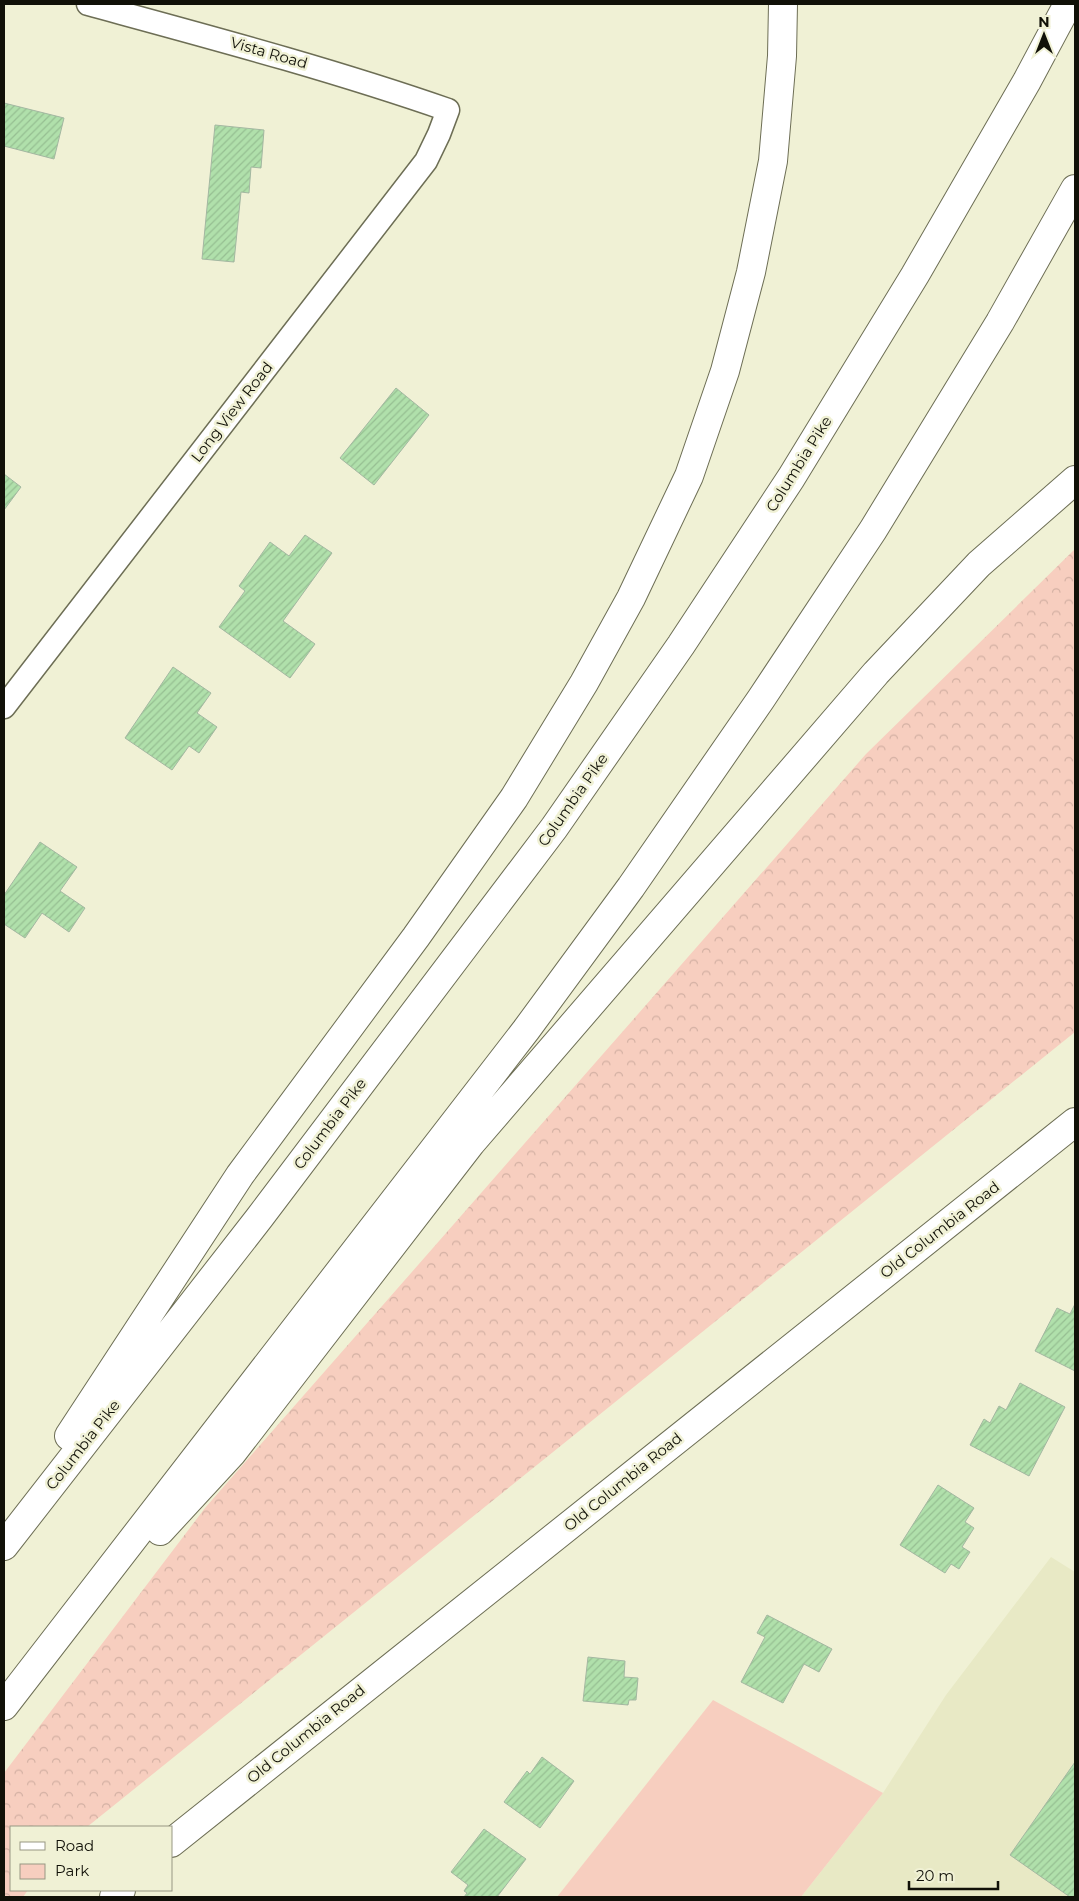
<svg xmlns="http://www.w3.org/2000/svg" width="1079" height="1901" font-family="Montserrat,sans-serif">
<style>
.built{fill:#e8e9c5}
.forest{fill:url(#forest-crowns)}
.park{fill:#f7cebf}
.building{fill:url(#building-hatch);stroke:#a3b7a1}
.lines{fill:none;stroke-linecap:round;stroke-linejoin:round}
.street-casing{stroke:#6d6e55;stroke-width:25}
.secondary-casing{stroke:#6d6e55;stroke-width:30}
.highway-casing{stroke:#6d6e55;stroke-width:30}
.street{stroke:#fff;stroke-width:22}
.secondary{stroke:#fff;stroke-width:28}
.highway{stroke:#fff;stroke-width:28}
.labels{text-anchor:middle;stroke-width:5;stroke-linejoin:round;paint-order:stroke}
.street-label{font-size:15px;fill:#111108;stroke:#f0f1d5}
</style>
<defs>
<pattern id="forest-crowns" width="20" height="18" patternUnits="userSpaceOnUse" patternTransform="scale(1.25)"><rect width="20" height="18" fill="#f7cebf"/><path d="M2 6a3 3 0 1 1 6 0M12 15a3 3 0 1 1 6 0" fill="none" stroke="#d3b0a3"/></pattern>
<pattern id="building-hatch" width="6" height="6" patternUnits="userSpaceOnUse" patternTransform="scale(1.25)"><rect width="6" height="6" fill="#b0e0ab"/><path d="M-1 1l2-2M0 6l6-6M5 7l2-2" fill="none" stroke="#96bf92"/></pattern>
</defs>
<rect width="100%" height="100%" fill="#f0f1d5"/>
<path class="built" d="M1051 1557 1075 1572V1897H801L883 1793 946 1695Z"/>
<path class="forest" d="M1075 549V1032L87 1827H11V1890H28L23 1897H4V1773L205 1508 866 754Z"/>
<path class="park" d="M713 1700 883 1793 801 1897H557Z"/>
<path class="building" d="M4 103 64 118 54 159 4 146Z
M215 125 264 130 261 168 251 167 249 193 241 192 234 262 202 259Z
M396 388 429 415 374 485 340 458Z
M4 474 21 487 4 510Z
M305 535 332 553 283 621 315 644 290 678 219 627 245 591 239 586 270 542 289 556Z
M173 667 211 693 197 713 217 727 199 753 189 746 172 770 125 738Z
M40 842 77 867 60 891 85 908 69 932 42 913 25 938 4 924V895Z
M1075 1304V1371L1035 1351 1057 1308 1070 1314Z
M1020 1383 1065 1407 1029 1476 970 1445 984 1419 990 1423 999 1406 1006 1410Z
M938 1485 974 1508 965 1522 974 1528 962 1547 970 1552 959 1569 951 1564 945 1573 900 1545Z
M767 1615 832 1649 819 1672 804 1664 783 1703 741 1682 765 1637 757 1633Z
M588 1657 625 1661 624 1677 638 1678 636 1700H629L628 1705 583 1701Z
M542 1757 574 1781 540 1828 504 1802 527 1771 530 1774Z
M1075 1762V1897H1070L1010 1855Z
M484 1829 526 1859 497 1897H464L467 1893 464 1891 468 1885 451 1872Z"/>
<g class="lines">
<defs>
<path id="street" d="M4 707 426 161 439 134 448 110C330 69 209 37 88 4"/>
<path id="secondary" d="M171 1843 1075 1122
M114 1897 121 1890"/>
<path id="highway" d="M69 1436 240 1175 416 937 514 798 584 683 631 598 689 476 725 371 751 272 773 161 782 56 783 4
M160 1531 232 1453 471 1143 876 673 979 564 1075 480
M4 1546 260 1217 554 828 681 645 791 478 915 275 1027 81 1068 4
M4 1706 526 1030 631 887 761 699 873 530 1000 322 1075 189"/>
</defs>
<use href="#street" class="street-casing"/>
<use href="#secondary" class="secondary-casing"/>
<use href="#highway" class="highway-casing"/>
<use href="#street" class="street"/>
<use href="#secondary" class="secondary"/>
<use href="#highway" class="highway"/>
</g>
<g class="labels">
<g class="street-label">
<text transform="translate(269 53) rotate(16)" y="5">Vista Road</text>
<text transform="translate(232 412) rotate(-52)" y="5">Long View Road</text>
<text transform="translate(799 464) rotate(-58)" y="5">Columbia Pike</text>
<text transform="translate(573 800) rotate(-55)" y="5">Columbia Pike</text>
<text transform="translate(330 1124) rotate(-53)" y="5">Columbia Pike</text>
<text transform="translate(940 1230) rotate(-38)" y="5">Old Columbia Road</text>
<text transform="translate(83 1445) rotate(-52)" y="5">Columbia Pike</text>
<text transform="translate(623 1482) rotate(-39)" y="5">Old Columbia Road</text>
<text transform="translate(306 1734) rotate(-39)" y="5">Old Columbia Road</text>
</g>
</g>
<rect width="1079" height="1901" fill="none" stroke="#111108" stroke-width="10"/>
<rect x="10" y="1826" width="162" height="65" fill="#f0f1d5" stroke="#979783"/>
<rect x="20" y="1842" width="25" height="8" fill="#ffffff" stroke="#979783"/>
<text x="55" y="1851" font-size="15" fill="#111108">Road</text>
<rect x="20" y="1864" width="25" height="15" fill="#f7cebf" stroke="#979783"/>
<text x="55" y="1876" font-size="15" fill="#111108">Park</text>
<g transform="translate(1044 35)" stroke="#f0f1d5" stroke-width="4" paint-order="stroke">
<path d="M0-4L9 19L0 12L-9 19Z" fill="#111108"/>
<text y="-8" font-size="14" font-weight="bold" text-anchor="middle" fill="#111108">N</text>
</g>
<path d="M909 1881v8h89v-8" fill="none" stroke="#111108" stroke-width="2.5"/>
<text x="916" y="1881" font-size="15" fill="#111108" stroke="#f0f1d5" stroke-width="4" paint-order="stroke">20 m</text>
</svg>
